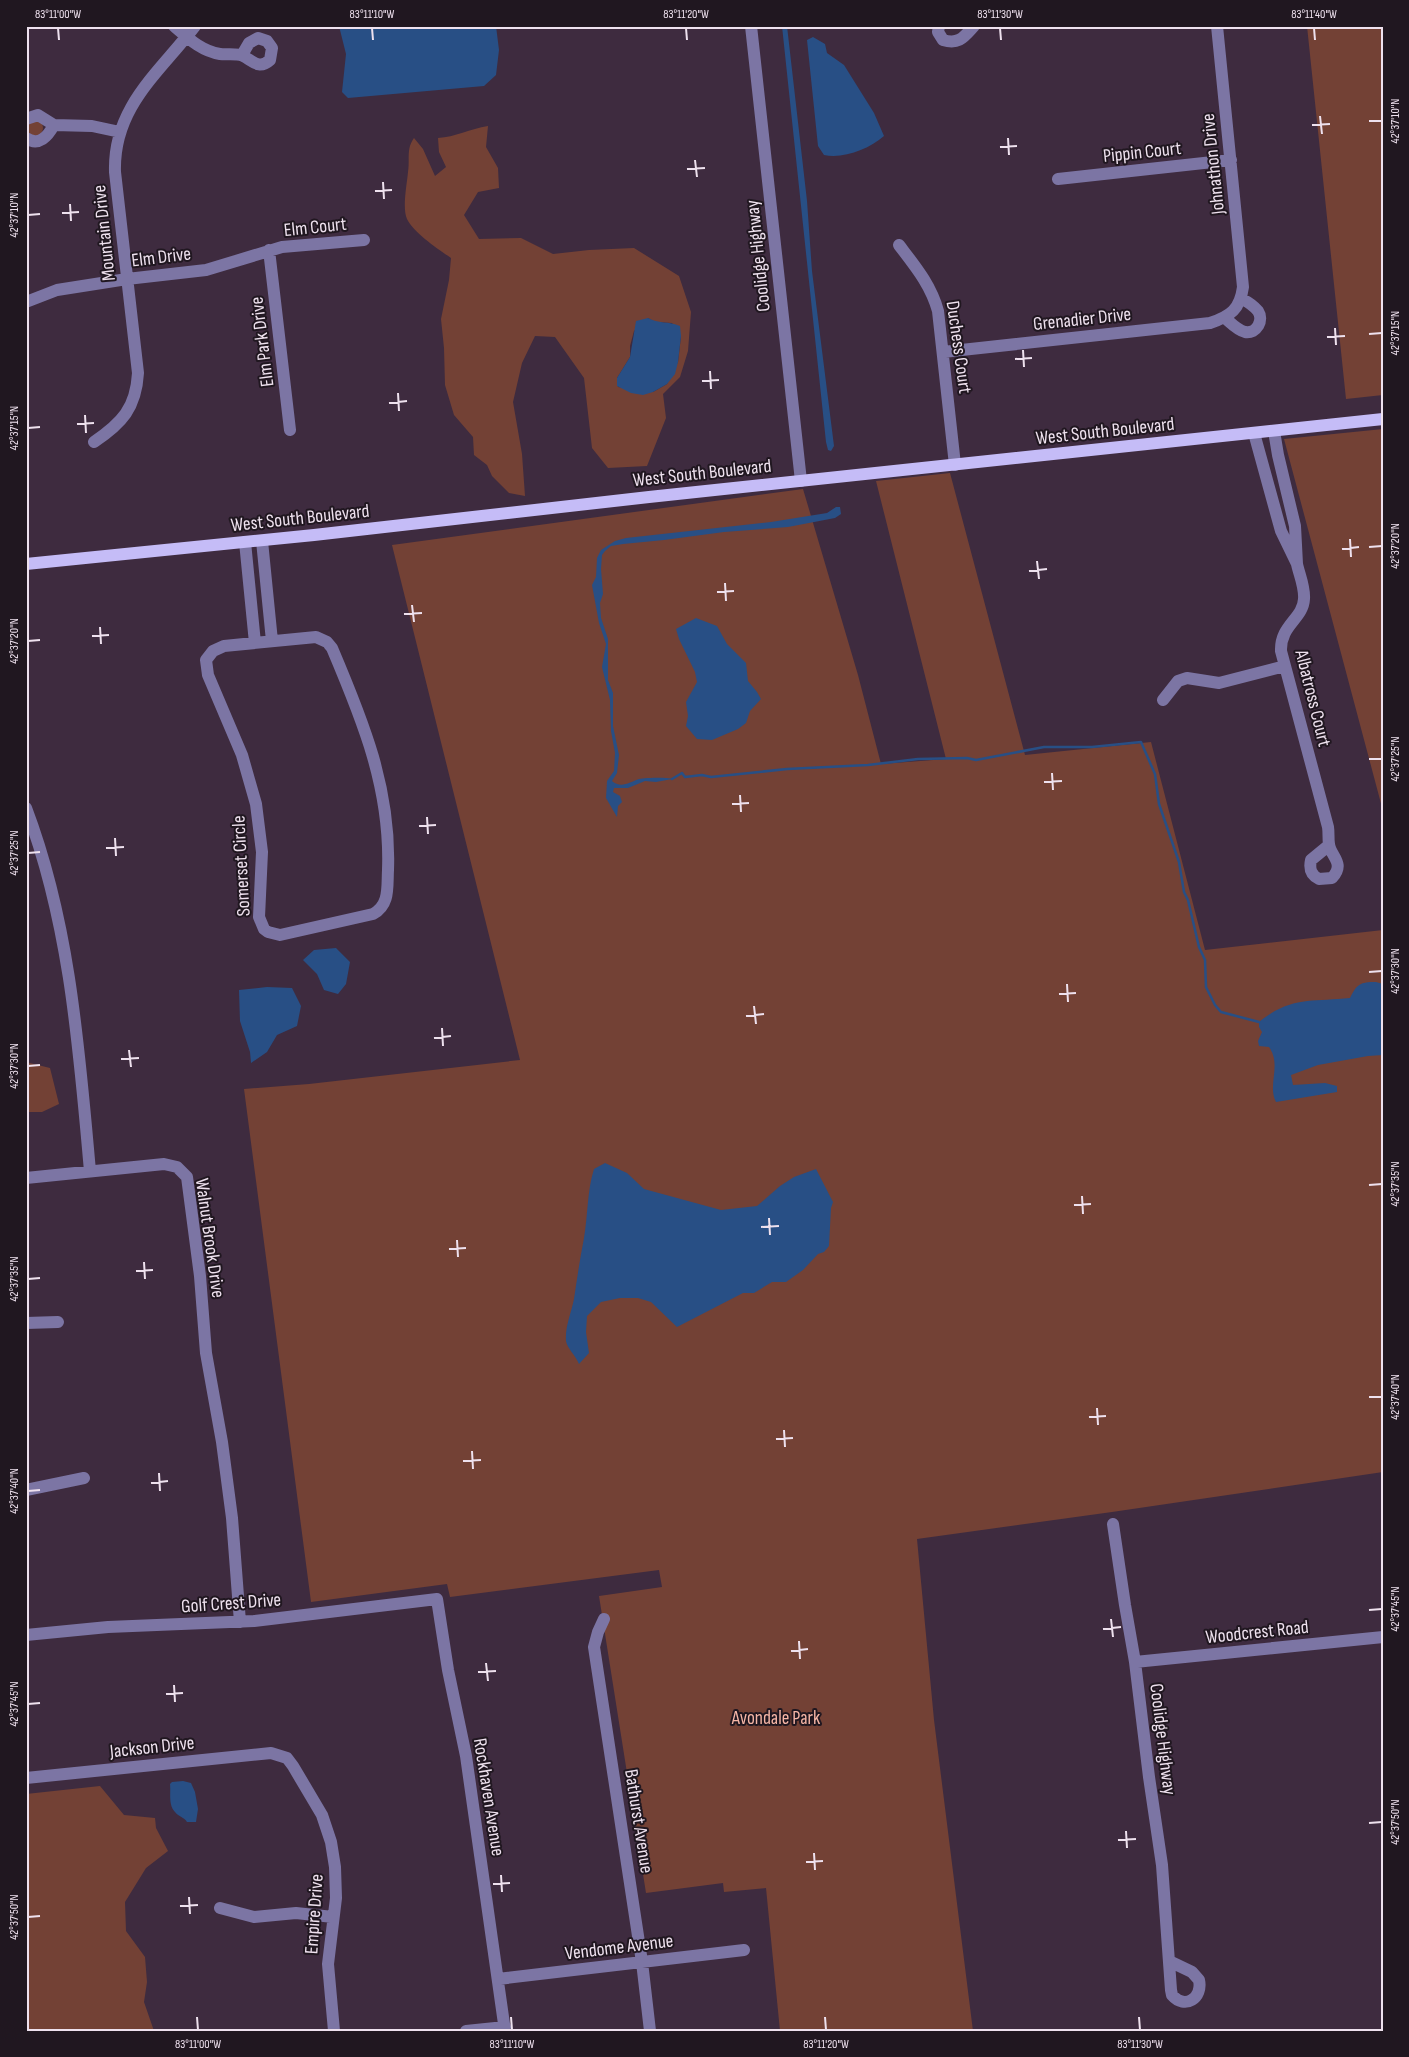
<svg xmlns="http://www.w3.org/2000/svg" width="1409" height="2057" font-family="'Sofia Sans Condensed',sans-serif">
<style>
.green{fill:#734135;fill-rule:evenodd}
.water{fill:#284f85}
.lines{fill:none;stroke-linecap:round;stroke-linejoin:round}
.stream{stroke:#284f85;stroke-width:2.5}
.minor{stroke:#7c75a4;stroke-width:12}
.major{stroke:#c5bcf7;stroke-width:12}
.ticks{fill:none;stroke:#eee1ee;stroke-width:2}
.labels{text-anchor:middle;stroke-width:4;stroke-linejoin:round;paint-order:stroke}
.street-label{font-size:19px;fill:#eee1ee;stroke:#201720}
.park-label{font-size:19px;fill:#f6b6a6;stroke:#201720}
.neatline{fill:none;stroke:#eee1ee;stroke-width:2}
.ticks-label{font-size:12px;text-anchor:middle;fill:#eee1ee}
</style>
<rect width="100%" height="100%" fill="#3e2b3f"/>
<path class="green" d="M1307 26H1383V395L1346 399Z
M27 128a8 8 0 1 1 16 0a8 8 0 1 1-16 0Z
M488 126 486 147 498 168 499 188 478 192 464 215 479 239 521 238 553 254 589 250 634 248 679 276 691 312 688 351 680 377 663 394 666 418 647 466 608 468 592 448 584 378 555 337 535 336 522 363 513 402 522 454 525 496 509 493 492 476 487 465 474 455 473 437 454 415 445 385 444 348 441 319 449 280 451 258C438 249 414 233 407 219 402 208 407 184 408 172 410 159 406 149 414 138L423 149 435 176 446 167 439 152 438 138C455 137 470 129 488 126ZM648 318 655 322 672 323 681 336 678 362 667 384 653 392 618 387 617 378 630 357V346L634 331Z
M1383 429V811L1284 439Z
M950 473 1025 755 1151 742 1205 950 1383 930V1472L1112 1512 917 1539 934 1720 973 2031H780L766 1888 724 1892 723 1883 646 1893 599 1596 662 1587 659 1570 450 1597 447 1584 311 1602 244 1089 309 1084 520 1060 392 545 803 489 858 675 881 764 946 759 876 481Z
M26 1062 50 1068 59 1104 42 1112H26Z
M100 1786 124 1815 155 1818 156 1828 168 1851 146 1868 125 1902 126 1931 145 1957 147 1982 144 2002 154 2031H26V1794Z"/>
<path class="water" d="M339 26H496L499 50 496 75 484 86 348 98 342 92 346 54Z
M782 26H787L807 201 812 271 834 446 831 451 828 450 826 442Z
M813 37 825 44 827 53 844 65 874 113 884 136C869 149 844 159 824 155L818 146 807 40Z
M648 318C658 324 669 321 680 326L681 336 678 362 675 374 667 384 653 392 643 395 631 393 617 386V378L630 357 636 321Z
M836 507H840L841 514 835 518 788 527 724 532 664 540 623 544 611 546 605 551 602 555 601 569 603 594 600 603 601 618 608 639V680L613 693V726L619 755 617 773 612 781C621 789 630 782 639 779 645 778 667 777 672 779L656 782 645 781 628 788H614L613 792 620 796 622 802 618 806 617 817 606 798 607 781 614 771 615 753 611 731 610 700 602 667 606 644 599 623 592 585 596 577 597 558 601 550 615 541 626 538 771 522 827 513Z
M696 618 717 626 727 644 746 663 748 681 757 692 761 699 750 711 746 723 738 729 712 740 697 739 686 726 688 716 686 702 697 682 695 672 679 639 676 629Z
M336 948 350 962 346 984 338 994 324 990 317 974 303 960 314 950Z
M1376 982 1383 984V1055L1368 1056 1318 1065 1291 1075 1293 1085 1325 1083 1337 1086V1092L1276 1102C1267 1085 1282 1065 1269 1047L1259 1046 1258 1041 1262 1032 1259 1027V1022C1291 996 1312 1002 1350 998 1357 984 1360 982 1376 982Z
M267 987 292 988 301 1006 297 1026 277 1035 267 1052 251 1063 250 1052 240 1021 239 990Z
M605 1163 627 1173 644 1189 721 1210 757 1206 780 1186 794 1177 816 1169 833 1202 831 1208 829 1246 824 1252 818 1254 803 1270 786 1282H772L754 1293H743L677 1327 651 1302 638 1298H620L601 1302 587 1316 586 1332 589 1353 579 1364C576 1356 567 1348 566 1341 565 1326 571 1314 574 1299 577 1279 580 1258 584 1238 588 1215 587 1191 594 1169Z
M183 1781 191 1783 195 1792 198 1809 196 1822H187C184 1817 179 1817 175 1812 168 1805 171 1793 170 1784L172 1782Z"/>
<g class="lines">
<path class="stream" d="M672 779 682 773 685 777 702 775 711 777 787 769 868 765 918 759 967 758 976 760 1044 747H1092L1141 742 1155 774 1159 804 1179 862 1184 892 1188 900 1199 947 1205 960 1206 987 1215 1005 1221 1012 1259 1022"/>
<path class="minor" d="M174 26C188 38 201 51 220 54 226 55 237 53 243 56 253 61 259 70 270 60L272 48 267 41 258 38 249 43 242 55
M751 26 801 481
M939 26 938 32 943 40C959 45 964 37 974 26
M26 119 38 115 54 125 92 126 120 132
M26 138C39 147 48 136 54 125
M1058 179 1231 160
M899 245C915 266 931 285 938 311L955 465
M269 250 290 430
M26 302 57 290 127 279 206 270 282 247 364 240
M1225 318C1231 323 1237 330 1245 332 1257 334 1264 320 1258 311 1253 305 1248 302 1242 299
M943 352 1210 323C1231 316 1240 309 1243 287L1217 26
M1254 433 1281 531 1297 564 1295 526 1278 455 1274 431
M94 442C122 423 136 408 138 373L115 172C113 107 159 73 195 26
M262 541 272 641
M245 542 255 643
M1297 564C1299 574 1305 587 1304 599 1303 619 1280 625 1281 651L1328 827C1329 833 1328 838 1329 844 1330 856 1346 863 1332 878L1319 879C1311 875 1309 869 1311 860L1328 846
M316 637 327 642 332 648C363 721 391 789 388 870 387 887 390 905 373 914L280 935 268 932 264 929 259 917 262 852 256 804 242 755 208 675 206 660 213 651 224 646Z
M1163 700 1178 681 1187 678 1219 683 1285 666
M26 808C70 924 79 1049 90 1171
M26 1178 164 1164 177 1167 187 1177 200 1276 206 1353 222 1442 232 1518 240 1622
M26 1323 58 1322
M26 1490 84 1478
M1113 1524 1125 1605 1135 1662 1149 1777 1162 1865 1171 1990 1172 1995C1185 2010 1203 1998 1199 1980L1192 1972 1169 1961
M604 1619 598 1632 594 1647 642 1962 650 2031
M26 1635 108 1627 254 1621 437 1599 448 1670 466 1756 505 2031
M1135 1662 1383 1637
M26 1778 271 1753 287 1758 293 1766 322 1815 331 1842 335 1867 336 1898 328 1964 334 2031
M220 1908 254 1917 296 1913 333 1917
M498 1979 744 1950
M466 2031 505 2027"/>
<path class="major" d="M26 564 314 535 649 497 1383 419"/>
</g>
<path class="ticks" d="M58 28 59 40M372 28 373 40M686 28 687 40M1000 28 1001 40M1314 28 1315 40M1320 116 1322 134M1369 121H1382M1312 125 1330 124M1008 138 1009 155M1000 147 1017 146M695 160 697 177M687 169 705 168M383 182 384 199M375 191 392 190M70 204 71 221M62 213 79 212M28 215 40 214M1335 328 1336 345M1369 334 1382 333M1327 337 1345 336M1023 350 1024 367M1015 359 1032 358M710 371 711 389M702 381 719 380M398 393 399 411M389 403 407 401M85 415 86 433M77 424 94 423M28 428 40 427M1350 539 1351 557M1369 547 1382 546M1342 549 1359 547M1037 561 1039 579M1029 571 1047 569M725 583 726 601M717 592 734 591M412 605 414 622M404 614 422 613M100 627 101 644M92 636 109 635M28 641 40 640M1369 759H1382M1052 773 1053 790M1044 782 1062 781M740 795 741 812M732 804 749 803M427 817 428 834M419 826 436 825M115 838 116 856M106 848 124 847M28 853 40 852M1369 972 1382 971M1067 984 1068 1002M1059 994 1076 993M754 1006 756 1024M746 1016 764 1014M442 1028 443 1046M434 1038 451 1036M129 1050 131 1067M121 1059 139 1058M28 1066 40 1065M1369 1185 1382 1184M1082 1196 1083 1214M1074 1205 1091 1204M769 1218 770 1235M761 1227 779 1226M457 1240 458 1257M449 1249 466 1248M144 1262 145 1279M136 1271 153 1270M28 1279 40 1278M1369 1397H1382M1097 1408 1098 1425M1089 1417 1106 1416M784 1430 785 1447M776 1439 793 1438M472 1451 473 1469M463 1461 481 1460M159 1473 160 1491M151 1483 168 1481M28 1491 40 1490M1369 1610 1382 1609M1111 1619 1113 1637M1103 1629 1121 1627M799 1641 800 1659M791 1651 808 1649M486 1663 488 1681M478 1672 496 1671M174 1685 175 1702M166 1694 183 1693M28 1704 40 1703M1369 1823 1382 1822M1126 1831 1127 1848M1118 1840 1136 1839M814 1853 815 1870M806 1862 823 1861M501 1875 502 1892M493 1884 510 1883M189 1897 190 1914M180 1906 198 1905M28 1917 40 1916M197 2017 198 2030M511 2017 512 2030M825 2017 826 2030M1139 2017 1140 2030"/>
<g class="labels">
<g class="street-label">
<text transform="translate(1142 151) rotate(-6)" y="7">Pippin Court</text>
<text transform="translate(1212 164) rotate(-96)" y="7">Johnathon Drive</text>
<text transform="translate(315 226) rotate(-6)" y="7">Elm Court</text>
<text transform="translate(103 233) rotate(-96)" y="7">Mountain Drive</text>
<text transform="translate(161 256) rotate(-7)" y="7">Elm Drive</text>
<text transform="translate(757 256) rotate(-96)" y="7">Coolidge Highway</text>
<text transform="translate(1082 318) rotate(-6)" y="7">Grenadier Drive</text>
<text transform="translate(261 342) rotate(-97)" y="7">Elm Park Drive</text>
<text transform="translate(960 347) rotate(82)" y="7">Duchess Court</text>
<text transform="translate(1105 430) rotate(-6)" y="7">West South Boulevard</text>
<text transform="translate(702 472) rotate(-6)" y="7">West South Boulevard</text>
<text transform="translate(300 517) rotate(-6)" y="7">West South Boulevard</text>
<text transform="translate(1314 698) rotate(76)" y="7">Albatross Court</text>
<text transform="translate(240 866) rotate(-93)" y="7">Somerset Circle</text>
<text transform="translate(211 1238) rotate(82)" y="7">Walnut Brook Drive</text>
<text transform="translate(231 1602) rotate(-4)" y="7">Golf Crest Drive</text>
<text transform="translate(1257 1631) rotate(-6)" y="7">Woodcrest Road</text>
<text transform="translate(1164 1739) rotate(83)" y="7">Coolidge Highway</text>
<text transform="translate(152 1746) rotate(-6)" y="7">Jackson Drive</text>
<text transform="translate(490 1797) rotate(81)" y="7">Rockhaven Avenue</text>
<text transform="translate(640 1821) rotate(81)" y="7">Bathurst Avenue</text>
<text transform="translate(313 1914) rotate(-86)" y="7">Empire Drive</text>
<text transform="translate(619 1946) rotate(-7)" y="7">Vendome Avenue</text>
</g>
<g class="park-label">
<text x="776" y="1724">Avondale Park</text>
</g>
</g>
<rect width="1409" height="2057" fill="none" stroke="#201720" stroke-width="55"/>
<rect x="28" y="28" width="1354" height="2002" class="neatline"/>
<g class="ticks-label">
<text x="58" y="18">83°11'00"W</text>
<text x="372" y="18">83°11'10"W</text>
<text x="686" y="18">83°11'20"W</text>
<text x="1000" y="18">83°11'30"W</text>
<text x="1314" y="18">83°11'40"W</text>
<text transform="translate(1395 121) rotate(-90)" y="4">42°37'10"N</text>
<text transform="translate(14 215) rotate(-90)" y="4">42°37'10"N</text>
<text transform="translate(1395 333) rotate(-90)" y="4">42°37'15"N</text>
<text transform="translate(14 428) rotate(-90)" y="4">42°37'15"N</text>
<text transform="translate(1395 546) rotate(-90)" y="4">42°37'20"N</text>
<text transform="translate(14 641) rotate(-90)" y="4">42°37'20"N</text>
<text transform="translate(1395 759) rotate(-90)" y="4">42°37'25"N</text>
<text transform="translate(14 853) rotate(-90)" y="4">42°37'25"N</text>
<text transform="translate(1395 971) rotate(-90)" y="4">42°37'30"N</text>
<text transform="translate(14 1066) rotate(-90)" y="4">42°37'30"N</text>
<text transform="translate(1395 1184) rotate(-90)" y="4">42°37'35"N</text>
<text transform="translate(14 1279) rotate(-90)" y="4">42°37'35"N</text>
<text transform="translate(1395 1397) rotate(-90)" y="4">42°37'40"N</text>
<text transform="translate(14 1491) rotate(-90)" y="4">42°37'40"N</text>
<text transform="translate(1395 1609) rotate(-90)" y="4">42°37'45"N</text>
<text transform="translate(14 1704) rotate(-90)" y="4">42°37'45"N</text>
<text transform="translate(1395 1822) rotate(-90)" y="4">42°37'50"N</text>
<text transform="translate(14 1917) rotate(-90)" y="4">42°37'50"N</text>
<text x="198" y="2048">83°11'00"W</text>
<text x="512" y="2048">83°11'10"W</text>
<text x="826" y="2048">83°11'20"W</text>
<text x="1140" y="2048">83°11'30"W</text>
</g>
</svg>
